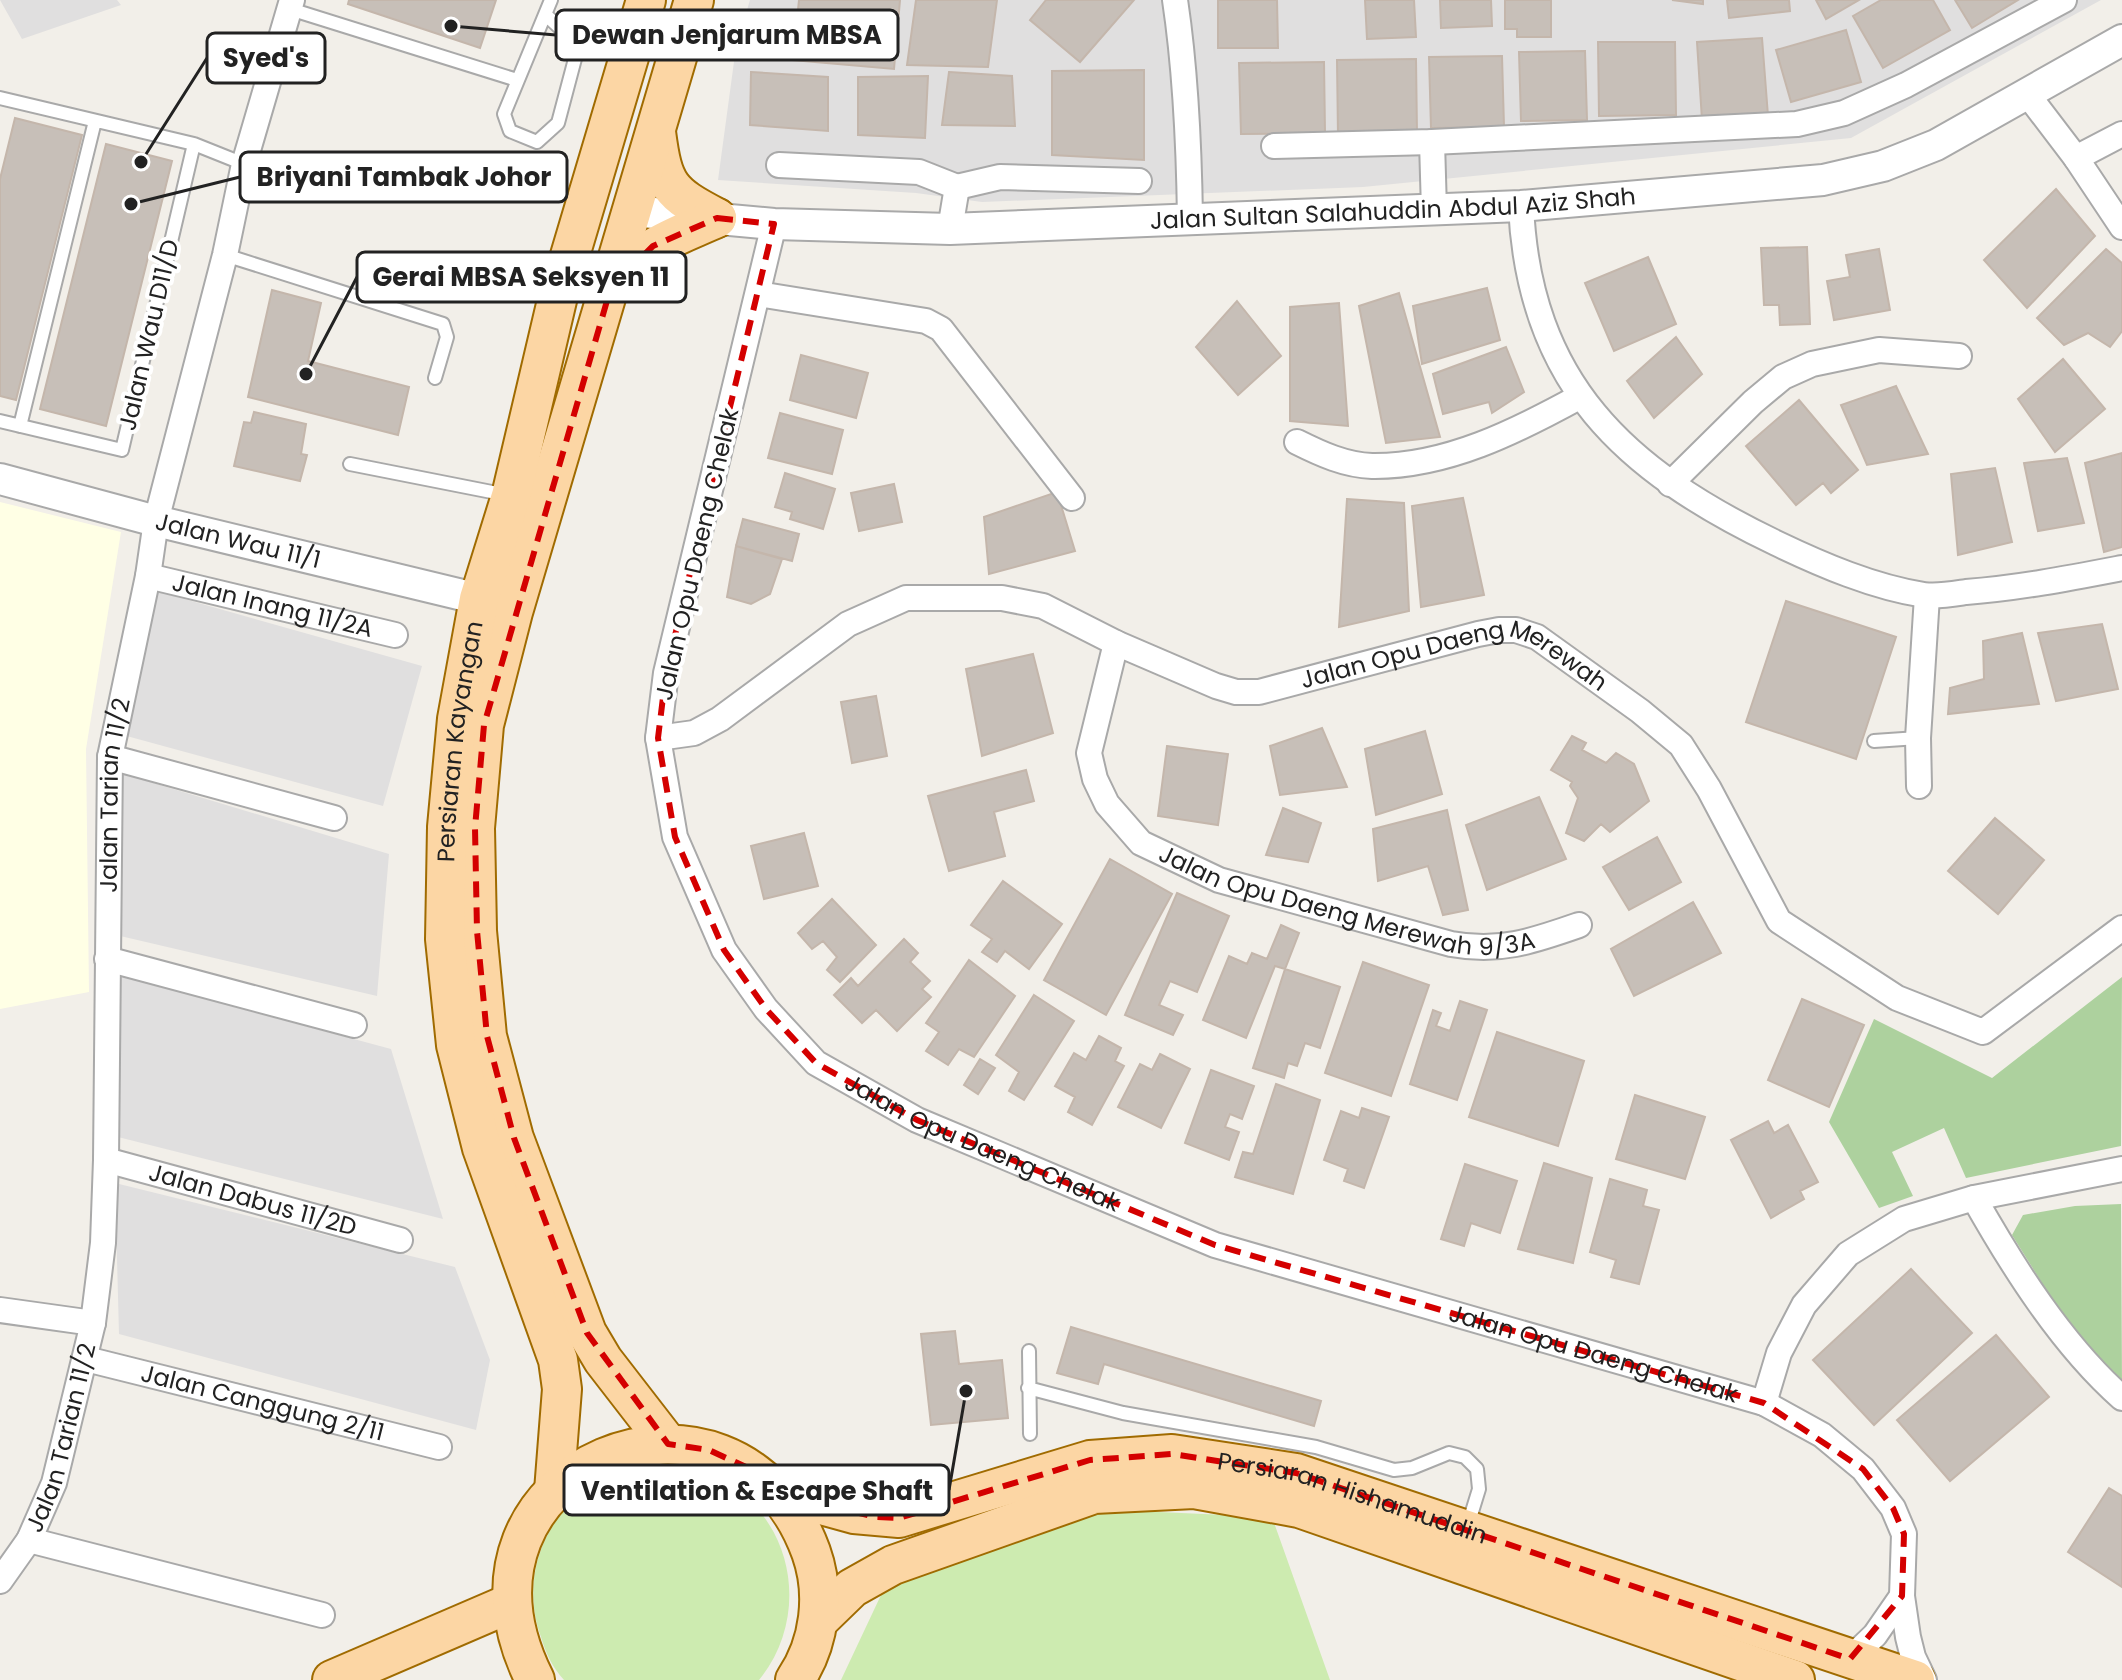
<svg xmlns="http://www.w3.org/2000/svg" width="2122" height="1680" font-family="Poppins,sans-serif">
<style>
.residential{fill:#e0dfdf}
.education{fill:#ffffe5}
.grass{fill:#cdebb0}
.forest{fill:#add19e}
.building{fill:#c7bfb8;stroke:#c4b6ab;stroke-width:2}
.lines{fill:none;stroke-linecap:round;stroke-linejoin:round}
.service-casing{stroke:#a9a9a9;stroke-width:16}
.minor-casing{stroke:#a9a9a9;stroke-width:28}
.tertiary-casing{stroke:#a9a9a9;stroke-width:34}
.primary-casing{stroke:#a06b00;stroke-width:42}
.service{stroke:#fff;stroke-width:12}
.minor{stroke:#fff;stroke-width:24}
.tertiary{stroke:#fff;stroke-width:30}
.primary{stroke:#fcd6a4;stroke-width:38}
.marked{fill:none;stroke:#d40000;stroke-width:6;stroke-dasharray:16 10;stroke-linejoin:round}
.labels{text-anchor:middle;stroke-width:8;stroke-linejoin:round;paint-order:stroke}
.street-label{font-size:24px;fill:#222;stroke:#fff}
.leader{fill:none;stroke:#222;stroke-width:3}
.callout-dot{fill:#222;stroke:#fff;stroke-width:3}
.callout{fill:#fff;stroke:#222;stroke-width:3}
.callout-label{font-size:26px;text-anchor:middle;font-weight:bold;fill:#222}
</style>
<rect width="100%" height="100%" fill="#f2efe9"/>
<path class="residential" d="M0 0H117L121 5 22 39Z
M750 0H2101L1851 138 1363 187 982 202 916 193 718 180 736 47Z
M156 591 422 666 383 806 123 735Z
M117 772 389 854 377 996 116 935Z
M116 975 391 1049 443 1219 118 1137Z
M115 1183 455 1267 490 1360 476 1430 119 1334Z"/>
<path class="education" d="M0 502 121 532 86 749 89 992 0 1009Z"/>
<path class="grass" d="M661 1466C681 1467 701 1470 720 1480 795 1518 811 1617 759 1680H564C552 1667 546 1653 541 1637 519 1577 545 1511 601 1480 619 1470 640 1467 661 1466Z
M1113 1510 1272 1517 1330 1680H841L881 1595 911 1572 1012 1531Z"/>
<path class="forest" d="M2122 977 2121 1146 1966 1178 1944 1128 1892 1152 1913 1196 1879 1208 1829 1122 1874 1019 1992 1078Z
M2121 1204 2122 1388 2060 1312 2012 1235 2023 1215 2075 1206Z"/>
<path class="building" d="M349 0H496L480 48 348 4Z
M799 0H900L894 69 793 60Z
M916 0H997L988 67 907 65Z
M1046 0H1134L1080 62 1030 20Z
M1218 0H1277L1278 48H1218Z
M1365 0H1414L1416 37 1367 39Z
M1440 0H1491L1492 26 1441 28Z
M1505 0H1551V37H1517V29H1505Z
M1672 0H1703V4Z
M1727 0H1789L1790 11 1729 18Z
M1816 0H1859L1826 19Z
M1881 0H1933L1950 30 1883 68 1853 16Z
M1955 0H2018L1972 28Z
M1846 30 1861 82 1791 102 1776 50Z
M1762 38 1768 116 1702 120 1697 42Z
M1598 42H1675L1676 115 1599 116Z
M1585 51 1587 120 1521 121 1519 52Z
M1502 56 1504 127 1431 128 1429 57Z
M1416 59 1417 134 1338 135 1337 60Z
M1324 62 1325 133 1241 134 1239 63Z
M1144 70V160L1052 155V71Z
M751 72 828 77V131L750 125Z
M949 72 1012 76 1015 126 942 125Z
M928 76 925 138 858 135V77Z
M15 118 82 135 16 400 0 396V179Z
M106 144 172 161 106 426 40 409Z
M2056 189 2095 236 2027 308 1984 260Z
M1807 247 1810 324 1780 325 1779 305H1764L1761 248Z
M1879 249 1890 310 1834 320 1827 281 1850 277 1846 255Z
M2106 249 2122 263V331L2110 347 2088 333 2064 345 2037 318Z
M1648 257 1676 324 1614 351 1585 283Z
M1487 288 1500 340 1422 364 1413 306Z
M272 290 321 303 308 361 409 387 398 435 248 397Z
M1399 293 1440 437 1386 443 1359 306Z
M1237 301 1281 356 1238 395 1196 347Z
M1339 303 1348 426 1290 421V307Z
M1676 337 1702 374 1654 418 1627 381Z
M1506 347 1524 392 1492 413 1489 402 1443 414 1433 374Z
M801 355 868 373 856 418 790 400Z
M2063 359 2105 409 2055 452 2018 399Z
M1896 386 1928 454 1867 465 1841 405Z
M1799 400 1858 470 1831 493 1823 483 1796 505 1746 446Z
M254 412 306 424 301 454 307 455 300 481 234 466 244 422 251 423Z
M780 413 843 430 832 474 768 458Z
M2122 453V547L2104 552 2085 463Z
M2067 458 2084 523 2038 531 2024 463Z
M1995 468 2012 542 1958 555 1951 474Z
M785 473 835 489 823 529 790 519 792 512 775 507Z
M894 484 902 522 859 531 851 493Z
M1057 492 1075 551 989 574 984 517Z
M1463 498 1484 595 1421 607 1412 506Z
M1347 499 1404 503 1409 611 1339 627Z
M743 519 799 534 792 561 736 546Z
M736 546 782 559 770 594 751 604 727 597Z
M1786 601 1896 637 1856 759 1746 722Z
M2102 624 2118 689 2056 701 2038 633Z
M2022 633 2039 704 1948 714 1950 688 1984 679 1983 641Z
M1033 654 1053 733 982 756 966 669Z
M876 696 887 756 852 763 841 702Z
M1322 728 1347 787 1280 795 1270 746Z
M1425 731 1442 794 1376 815 1365 749Z
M1572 736 1586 743 1582 750 1606 763 1616 753 1634 764 1649 801 1610 832 1601 824 1584 841 1566 833 1578 798 1570 786 1572 782 1551 770Z
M1167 746 1228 754 1218 825 1158 816Z
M1026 770 1034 801 994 812 1005 856 949 871 928 796Z
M1539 797 1566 859 1487 890 1466 825Z
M1283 808 1321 823 1308 862 1266 855Z
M1447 810 1468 910 1443 915 1428 866 1378 881 1373 829Z
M1995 818 2044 860 1998 914 1948 871Z
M804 833 818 886 764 899 751 846Z
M1657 837 1681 882 1629 910 1603 867Z
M1110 859 1172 894 1106 1015 1044 980Z
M1003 881 1062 924 1029 969 1005 951 997 962 982 952 992 939 971 925Z
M1177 893 1229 916 1197 992 1170 981 1159 1005 1183 1015 1173 1035 1125 1015Z
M832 899 876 945 840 982 827 970 837 957 823 941 812 949 798 933Z
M1693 902 1721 953 1634 996 1611 949Z
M1281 925 1299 933 1285 969 1275 966 1246 1038 1203 1020 1229 956 1247 964 1252 953 1267 959Z
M904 939 918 953 910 962 930 981 922 989 931 997 897 1031 876 1010 862 1023 834 995 851 978 858 986Z
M969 960 1015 996 974 1057 959 1049 948 1065 926 1051 939 1032 926 1023Z
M1363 962 1429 985 1391 1096 1325 1073Z
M1285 969 1340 987 1320 1048 1305 1043 1297 1066 1288 1063 1284 1078 1253 1068Z
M1034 995 1074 1021 1024 1100 1009 1091 1019 1072 996 1055Z
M1802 999 1864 1025 1829 1107 1768 1080Z
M1460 1001 1487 1010 1457 1100 1410 1084 1433 1010 1441 1013 1436 1026 1450 1031Z
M1497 1032 1584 1061 1558 1146 1469 1117Z
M1099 1036 1121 1048 1115 1061 1124 1066 1092 1125 1068 1112 1075 1097 1055 1086 1074 1053 1086 1060Z
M1160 1054 1190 1069 1161 1128 1118 1107 1140 1064 1152 1070Z
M980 1059 995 1068 978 1094 964 1085Z
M1211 1070 1254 1086 1242 1119 1230 1114 1225 1127 1239 1132 1229 1160 1185 1143Z
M1276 1084 1320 1100 1293 1194 1235 1177 1243 1152 1253 1154Z
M1635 1095 1705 1117 1685 1179 1616 1159Z
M1362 1108 1389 1117 1364 1188 1344 1181 1348 1169 1324 1160 1341 1111 1359 1118Z
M1768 1121 1774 1133 1788 1125 1818 1182 1800 1191 1804 1199 1771 1218 1731 1140Z
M1544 1163 1592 1178 1573 1263 1518 1249Z
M1465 1164 1517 1181 1500 1233 1471 1223 1464 1246 1441 1239Z
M1610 1179 1647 1190 1643 1206 1659 1210 1639 1284 1611 1277 1616 1260 1590 1252Z
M1911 1269 1972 1333 1874 1425 1813 1360Z
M1071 1327 1321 1401 1314 1426 1104 1364 1098 1384 1057 1373Z
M955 1331 959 1364 1002 1360 1008 1418 931 1425 921 1334Z
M1996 1335 2049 1397 1950 1481 1897 1420Z
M2109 1488 2122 1496V1587L2068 1552Z"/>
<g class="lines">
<defs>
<path id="service" d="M290 9 517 80
M546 15 574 41 576 55 558 123 537 142 510 131 504 114 551 0
M0 98 194 144 244 164
M225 255 443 324 447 337 435 378
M0 421 122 450 194 144
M20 426 95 121
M350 464 507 495
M1874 741 1918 738
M1029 1351 1030 1434
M1028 1388 1123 1413 1316 1447 1394 1470 1412 1468 1449 1453 1465 1457 1477 1469 1479 1489 1467 1528"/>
<g id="minor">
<path d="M1175 0C1186 73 1189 145 1190 219"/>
<path d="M2028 95 2076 158 2122 227"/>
<path d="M1432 142 1434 210"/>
<path d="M1274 146 1432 142 1797 124 1844 113 1906 85 2064 0"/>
<path d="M2076 158 2122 134"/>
<path d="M779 165 919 172 957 187 950 229"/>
<path d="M957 187 1000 177 1139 181"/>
<path d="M1521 206C1529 383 1624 470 1776 543 1822 565 1873 587 1924 595 1937 597 1953 594 1966 592 2019 588 2070 578 2122 568"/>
<path id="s1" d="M774 224 666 673 658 738 675 837 724 950 766 1009 816 1063 917 1120 1215 1245 1764 1403 1822 1435 1863 1469 1893 1508 1904 1534 1902 1596 1908 1637 1913 1657 1924 1680"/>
<path d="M758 294 926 321 941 329 1072 498"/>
<path d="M1297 442C1321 454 1345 465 1372 466 1446 467 1517 431 1579 397"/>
<path d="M1670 484 1753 402 1783 377 1812 364 1879 350 1959 356"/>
<path id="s2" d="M148 576 395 635"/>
<path id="s3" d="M1116 643 1089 753 1095 779 1107 804 1141 843 1219 880 1451 944C1500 953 1533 941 1579 925"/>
<path id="s4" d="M658 738 694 733 720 719 848 624 906 598H1002L1043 606 1116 643 1216 686 1236 692H1259L1478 634 1499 630H1516L1537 637 1640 711 1681 745 1709 789 1779 921 1897 998 1983 1032 2122 928"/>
<path d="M110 757 334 818"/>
<path d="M1919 786 1918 738 1927 596"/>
<path d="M107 959 354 1025"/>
<path id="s5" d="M106 1160 400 1240"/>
<path d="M1974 1198C2013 1267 2062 1345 2122 1398"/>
<path d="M0 1310 93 1323"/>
<path id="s6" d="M86 1359 439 1447"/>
<path d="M1764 1403 1779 1353 1804 1305 1848 1254 1904 1219 1974 1198 2122 1169"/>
<path d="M29 1540 322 1615"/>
<path id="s7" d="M0 1581 29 1540 54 1483 93 1323 103 1243 106 1160 110 757 148 576 156 521 225 255 244 164 292 0"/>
<path d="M1850 1659 1875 1635 1902 1596"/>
</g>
<g id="tertiary">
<path id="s8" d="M632 211 774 224 950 229 1521 206 1823 180 1883 166 1936 145 2122 40"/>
<path id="s9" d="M0 479 156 521 479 599"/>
</g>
<g id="primary">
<path d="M656 132C663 186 669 193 717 218"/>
<path d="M613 285C644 245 673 238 717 218"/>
<path d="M668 1444 603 1360 587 1333 514 1138 487 1036 477 931 475 828 484 725 513 612 694 0"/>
<path id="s10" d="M554 1491 562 1389 558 1360 482 1148 456 1045 445 939 447 827 457 719 479 599 511 496 558 296 646 0"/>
<path id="s11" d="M778 1493 854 1514 899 1518 1090 1460 1172 1454 1296 1473 1915 1680"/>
<path d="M818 1621 852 1588 893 1565 1094 1494 1194 1489 1299 1508 1795 1680"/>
<path d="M332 1680 511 1603"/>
<path d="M535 1680C427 1466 735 1344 811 1552 826 1594 820 1643 795 1680"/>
</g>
</defs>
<use href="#service" class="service-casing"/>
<use href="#minor" class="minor-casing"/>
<use href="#tertiary" class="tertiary-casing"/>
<use href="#primary" class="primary-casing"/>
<use href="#service" class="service"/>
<use href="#minor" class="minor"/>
<use href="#tertiary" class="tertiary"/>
<use href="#primary" class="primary"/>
</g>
<path class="marked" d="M717 218 774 224 666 673 658 738 675 837 724 950 766 1009 816 1063 917 1120 1215 1245 1764 1403 1863 1469 1893 1508 1904 1534 1902 1596 1850 1659 1296 1473 1172 1454 1090 1460 899 1518 875 1517 778 1493 746 1467 709 1450 668 1444 587 1333 514 1138 487 1036 477 931 475 828 484 725 611 287 653 246Z"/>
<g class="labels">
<g class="street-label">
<text dy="8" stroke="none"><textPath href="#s8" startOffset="762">Jalan Sultan Salahuddin Abdul Aziz Shah</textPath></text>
<text transform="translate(149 335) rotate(-77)" y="8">Jalan Wau D11/D</text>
<text dy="8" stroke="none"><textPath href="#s9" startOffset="246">Jalan Wau 11/1</textPath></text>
<text transform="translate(697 554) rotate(-77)" y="8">Jalan Opu Daeng Chelak</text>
<text dy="8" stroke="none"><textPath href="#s2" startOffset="128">Jalan Inang 11/2A</textPath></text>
<text dy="8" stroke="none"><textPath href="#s4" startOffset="868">Jalan Opu Daeng Merewah</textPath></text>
<text dy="8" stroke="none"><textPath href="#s10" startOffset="768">Persiaran Kayangan</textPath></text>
<text dy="8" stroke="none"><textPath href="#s7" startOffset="806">Jalan Tarian 11/2</textPath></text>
<text dy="8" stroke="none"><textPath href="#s3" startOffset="436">Jalan Opu Daeng Merewah 9/3A</textPath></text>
<text dy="8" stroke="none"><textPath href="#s1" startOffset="1082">Jalan Opu Daeng Chelak</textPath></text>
<text dy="8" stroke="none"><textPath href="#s5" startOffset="152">Jalan Dabus 11/2D</textPath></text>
<text dy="8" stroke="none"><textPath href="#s1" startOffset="1730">Jalan Opu Daeng Chelak</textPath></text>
<text dy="8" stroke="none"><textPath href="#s6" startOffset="182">Jalan Canggung 2/11</textPath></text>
<text dy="8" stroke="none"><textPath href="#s7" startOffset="158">Jalan Tarian 11/2</textPath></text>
<text dy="8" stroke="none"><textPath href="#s11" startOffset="592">Persiaran Hishamuddin</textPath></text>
</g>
</g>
<path class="leader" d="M451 26L556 35M141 162L207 58M131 204L240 177M306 374L357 277M966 1391L949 1490"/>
<g class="callout-dot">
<circle cx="451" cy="26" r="8"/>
<circle cx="141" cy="162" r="8"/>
<circle cx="131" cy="204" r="8"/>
<circle cx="306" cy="374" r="8"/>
<circle cx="966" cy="1391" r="8"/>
</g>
<g class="callout">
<rect x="556" y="10" width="342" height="50" rx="8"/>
<rect x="207" y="33" width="118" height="50" rx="8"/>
<rect x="240" y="152" width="327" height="50" rx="8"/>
<rect x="357" y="252" width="329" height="50" rx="8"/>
<rect x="564" y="1465" width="385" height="50" rx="8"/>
</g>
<g class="callout-label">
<text x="727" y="44">Dewan Jenjarum MBSA</text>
<text x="266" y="67">Syed's</text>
<text x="404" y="186">Briyani Tambak Johor</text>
<text x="521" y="286">Gerai MBSA Seksyen 11</text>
<text x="757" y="1500">Ventilation &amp; Escape Shaft</text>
</g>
</svg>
